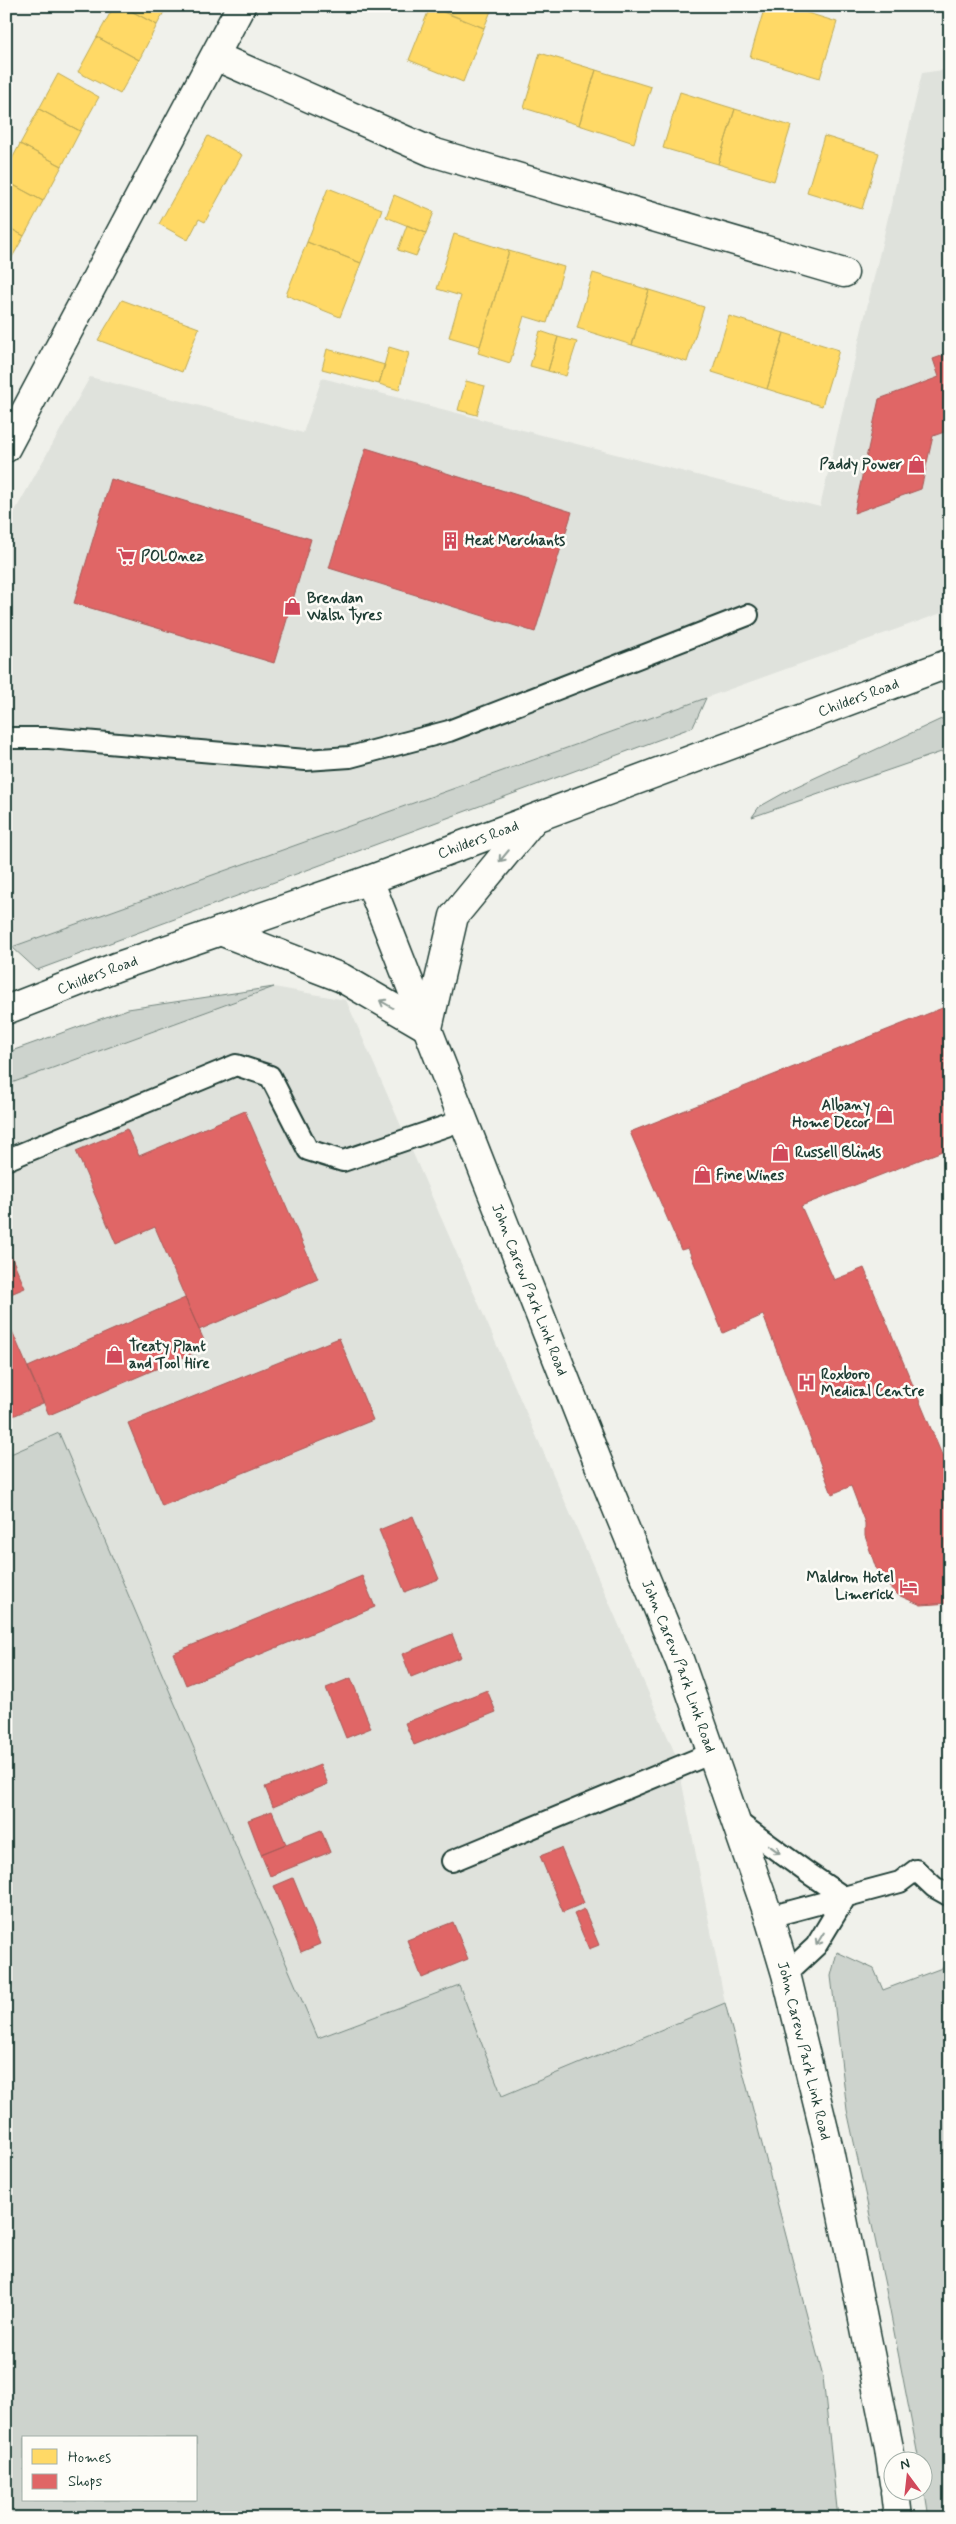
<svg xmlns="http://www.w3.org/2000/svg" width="956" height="2524" font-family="Mynerve,sans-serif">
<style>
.built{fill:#dfe2dc}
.green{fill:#cdd3cd;stroke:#768880;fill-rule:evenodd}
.homes{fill:#ffd966;stroke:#bcaa57}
.shops{fill:#e06666;stroke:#a65a57}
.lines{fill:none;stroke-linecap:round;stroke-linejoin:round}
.service-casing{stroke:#1f3d34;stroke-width:24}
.minor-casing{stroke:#1f3d34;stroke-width:31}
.secondary-casing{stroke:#1f3d34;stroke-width:31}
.service{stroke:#fdfcf7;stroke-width:20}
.minor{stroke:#fdfcf7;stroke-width:28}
.secondary{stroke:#fdfcf7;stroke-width:28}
.oneway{stroke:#8e9c96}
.labels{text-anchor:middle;stroke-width:5;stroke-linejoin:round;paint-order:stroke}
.poi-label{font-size:15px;font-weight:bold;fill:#1f3d34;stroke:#fdfcf7;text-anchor:start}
.street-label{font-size:15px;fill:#1f3d34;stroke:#fdfcf7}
</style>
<rect width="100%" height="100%" fill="#f0f1eb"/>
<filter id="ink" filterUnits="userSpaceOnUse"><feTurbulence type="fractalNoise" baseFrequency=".02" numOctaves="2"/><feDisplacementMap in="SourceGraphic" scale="10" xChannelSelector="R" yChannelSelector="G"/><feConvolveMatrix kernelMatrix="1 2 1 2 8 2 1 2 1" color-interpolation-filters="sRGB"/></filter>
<g filter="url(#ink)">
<path class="built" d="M950 69V610L12 947 6 923V527L90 377 303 433 322 378 820 507 922 73Z
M274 987 346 1000 677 1758 725 2003 501 2096 459 1985 318 2038 59 1433 6 1456V1085Z"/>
<path class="green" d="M706 698 693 727 37 970 12 947Z
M950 715V749L752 817 759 807 791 789Z
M274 987 6 1085V1053L128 1009Z
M59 1433 318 2038 459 1985 502 2096 725 2003 823 2377 838 2518H6V1456ZM24 2438H196V2500H24Z
M837 1952 874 1969 883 1990 950 1965V2518H929L924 2486V2462L919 2461 885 2285 847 2110 831 1976Z"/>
<path class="homes" d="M114 6H122L157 25 139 60 97 37Z
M122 6H167L157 25Z
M430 6H493L484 28Z
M765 6H785L837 22 820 78 750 57Z
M430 7 484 28 463 82 409 60Z
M97 37 139 60 120 94 78 72Z
M540 53 596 70 579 125 524 108Z
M596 70 651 87 634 143 579 125Z
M58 74 99 97 80 131 39 109Z
M680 92 735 109 718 164 663 148Z
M39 109 80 131 62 166 20 144Z
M735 109 791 126 774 181 718 164Z
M208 136 242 155 205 222 199 219 188 240 159 224Z
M824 136 879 153 862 209 807 192Z
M20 144 62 166 43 201 6 181V170Z
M6 181 43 201 24 236 6 226Z
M328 188 382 209 361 263 307 242Z
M394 195 434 212 426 233 386 217Z
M407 225 426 233 416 256 398 250Z
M6 226 24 236 6 268Z
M454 234 509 251 480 346 449 337 461 296 437 289Z
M307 242 361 263 340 317 286 295Z
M509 251 564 267 547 323 524 316 510 363 478 353Z
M593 273 649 290 632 345 577 328Z
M649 290 704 307 687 362 632 345Z
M122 300 199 328 182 372 98 340Z
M729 316 784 333 767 389 712 372Z
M540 331 558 337 548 371 530 366Z
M784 333 839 350 822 406 767 389Z
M558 337 577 342 566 376 548 371Z
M389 347 409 353 399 390 379 384Z
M327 349 385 365 379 384 322 369Z
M466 381 485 386 477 415 458 410Z"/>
<path class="shops" d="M950 353V430L933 436 921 489 854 513 879 399 939 377 933 359Z
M366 448 572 512 535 632 329 568Z
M111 479 311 539 274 663 74 603Z
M950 1005V1148L801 1206 834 1280 864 1268 942 1455 950 1460V1603L921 1605 898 1595 879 1577 865 1536V1523L851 1486 832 1494 763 1315 723 1333 688 1248 681 1250 630 1132Z
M245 1111 318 1279 199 1330 155 1227 116 1244 76 1151 127 1129 139 1156Z
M6 1244 25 1288 6 1296Z
M185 1298 207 1347 49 1415 28 1367Z
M6 1317 43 1403 6 1419Z
M339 1338 373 1420 162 1506 128 1423Z
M413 1516 439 1579 405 1592 379 1530Z
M362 1576 375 1607 186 1685 173 1653Z
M452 1634 461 1657 411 1677 402 1654Z
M351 1678 371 1728 346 1738 326 1688Z
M487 1690 496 1712 414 1745 405 1723Z
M320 1765 328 1784 273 1807 265 1787Z
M272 1811 286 1844 261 1854 248 1820Z
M321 1830 330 1852 270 1876 261 1854Z
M561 1848 584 1903 563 1912 540 1856Z
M293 1878 320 1944 301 1952 274 1886Z
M584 1909 599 1945 589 1949 574 1914Z
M453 1922 468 1959 422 1978 407 1940Z"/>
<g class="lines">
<defs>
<path id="service" d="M6 738H49L306 760 350 757 449 731 748 615
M6 1160 236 1065 270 1076 308 1150 343 1161 464 1120
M735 1820 808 1873 845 1898 816 1946 786 1974
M452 1861 712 1753
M769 1917 900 1882 916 1870 934 1887 950 1896"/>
<path id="minor" d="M215 56 432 152 844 273
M6 448 241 6"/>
<g id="secondary">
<path id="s1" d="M369 880 597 1460 680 1662 769 1917 786 1974 829 2150 889 2448 894 2483"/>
<path d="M220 931 342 978 428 1028 454 916 534 819"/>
<path id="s2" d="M6 1010 116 967 369 880 950 663"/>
<path d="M895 2492 898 2518"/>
</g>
</defs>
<use href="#service" class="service-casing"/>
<use href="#minor" class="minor-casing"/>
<use href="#secondary" class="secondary-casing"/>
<use href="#service" class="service"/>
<use href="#minor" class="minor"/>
<use href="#secondary" class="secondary"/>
</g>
<defs><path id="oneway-shaft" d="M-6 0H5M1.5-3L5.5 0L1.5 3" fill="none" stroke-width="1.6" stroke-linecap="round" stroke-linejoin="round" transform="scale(1.25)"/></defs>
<g class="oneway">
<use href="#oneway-shaft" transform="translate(504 856) rotate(130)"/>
<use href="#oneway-shaft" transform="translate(386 1004) rotate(-150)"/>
<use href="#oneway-shaft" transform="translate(774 1849) rotate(36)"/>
<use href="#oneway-shaft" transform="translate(820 1939) rotate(121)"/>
</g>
</g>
<defs>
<symbol id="shop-bare" viewBox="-9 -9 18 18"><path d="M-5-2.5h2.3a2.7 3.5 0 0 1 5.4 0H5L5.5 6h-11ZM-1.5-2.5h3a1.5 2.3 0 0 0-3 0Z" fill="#d1495b" stroke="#fdfcf7" stroke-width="2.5" paint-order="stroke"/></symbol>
<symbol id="building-bare" viewBox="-9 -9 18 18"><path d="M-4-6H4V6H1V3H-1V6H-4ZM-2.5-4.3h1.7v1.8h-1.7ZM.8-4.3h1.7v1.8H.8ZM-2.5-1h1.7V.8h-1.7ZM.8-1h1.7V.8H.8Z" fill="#d1495b" stroke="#fdfcf7" stroke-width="2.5" paint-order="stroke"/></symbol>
<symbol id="supermarket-bare" viewBox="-9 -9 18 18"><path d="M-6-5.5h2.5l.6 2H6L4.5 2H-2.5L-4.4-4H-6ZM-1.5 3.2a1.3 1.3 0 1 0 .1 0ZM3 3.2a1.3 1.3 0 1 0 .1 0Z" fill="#d1495b" stroke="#fdfcf7" stroke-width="2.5" paint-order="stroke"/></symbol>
<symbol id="hospital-bare" viewBox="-9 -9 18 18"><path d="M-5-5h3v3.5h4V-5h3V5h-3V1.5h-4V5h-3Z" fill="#d1495b" stroke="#fdfcf7" stroke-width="2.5" paint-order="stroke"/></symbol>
<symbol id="hotel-bare" viewBox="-9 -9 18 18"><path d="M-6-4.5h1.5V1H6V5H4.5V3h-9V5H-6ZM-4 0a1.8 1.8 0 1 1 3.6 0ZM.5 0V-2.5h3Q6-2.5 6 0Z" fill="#d1495b" stroke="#fdfcf7" stroke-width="2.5" paint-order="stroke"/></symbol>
</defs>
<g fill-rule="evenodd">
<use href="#shop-bare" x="904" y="452" width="25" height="25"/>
<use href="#building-bare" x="438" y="528" width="25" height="25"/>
<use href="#supermarket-bare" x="114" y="544" width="25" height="25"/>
<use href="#shop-bare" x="280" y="594" width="25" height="25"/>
<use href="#shop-bare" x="872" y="1102" width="25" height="25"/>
<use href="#shop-bare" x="768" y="1140" width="25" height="25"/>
<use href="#shop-bare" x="690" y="1162" width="25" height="25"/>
<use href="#shop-bare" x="102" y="1342" width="25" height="25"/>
<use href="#hospital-bare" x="794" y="1370" width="25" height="25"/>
<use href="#hotel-bare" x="896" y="1574" width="25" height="25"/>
</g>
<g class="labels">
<g class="poi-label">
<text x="902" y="469" text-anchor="end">Paddy Power</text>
<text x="465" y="545">Heat Merchants</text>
<text x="141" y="561">POLOnez</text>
<text x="307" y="603">Brendan<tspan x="307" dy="17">Walsh Tyres</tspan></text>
<text x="870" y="1110" text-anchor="end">Albany<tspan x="870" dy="17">Home Decor</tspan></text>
<text x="795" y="1157">Russell Blinds</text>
<text x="716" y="1180">Fine Wines</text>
<text x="129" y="1351">Treaty Plant<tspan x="129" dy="17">and Tool Hire</tspan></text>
<text x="821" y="1379">Roxboro<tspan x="821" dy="17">Medical Centre</tspan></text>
<text x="894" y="1582" text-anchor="end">Maldron Hotel<tspan x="894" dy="17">Limerick</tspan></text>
</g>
<g class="street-label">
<text dy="5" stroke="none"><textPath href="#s2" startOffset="908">Childers Road</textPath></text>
<text dy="5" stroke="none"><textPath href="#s2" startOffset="502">Childers Road</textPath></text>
<text dy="5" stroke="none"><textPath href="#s2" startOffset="98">Childers Road</textPath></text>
<text dy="5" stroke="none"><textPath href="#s1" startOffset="440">John Carew Park Link Road</textPath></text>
<text dy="5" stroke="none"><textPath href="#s1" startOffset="845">John Carew Park Link Road</textPath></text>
<text dy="5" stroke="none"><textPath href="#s1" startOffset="1250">John Carew Park Link Road</textPath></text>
</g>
</g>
<rect width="956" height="2524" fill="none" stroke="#fdfcf7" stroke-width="25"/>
<rect x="12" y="12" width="931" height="2499" fill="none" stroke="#1f3d34" stroke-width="2" filter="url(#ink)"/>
<rect x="22" y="2436" width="175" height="65" fill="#fdfcf7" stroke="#a4b0a9"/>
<rect x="32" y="2449" width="25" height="15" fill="#ffd966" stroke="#a4b0a9"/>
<text x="68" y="2462" font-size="15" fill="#1f3d34">Homes</text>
<rect x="32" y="2474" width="25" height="15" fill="#e06666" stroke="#a4b0a9"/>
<text x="68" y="2486" font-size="15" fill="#1f3d34">Shops</text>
<g transform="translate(908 2476) rotate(345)"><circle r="24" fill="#fdfcf7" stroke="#a4b0a9"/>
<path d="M0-4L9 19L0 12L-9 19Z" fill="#d1495b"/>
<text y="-8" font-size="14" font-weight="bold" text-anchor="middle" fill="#1f3d34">N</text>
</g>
</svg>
